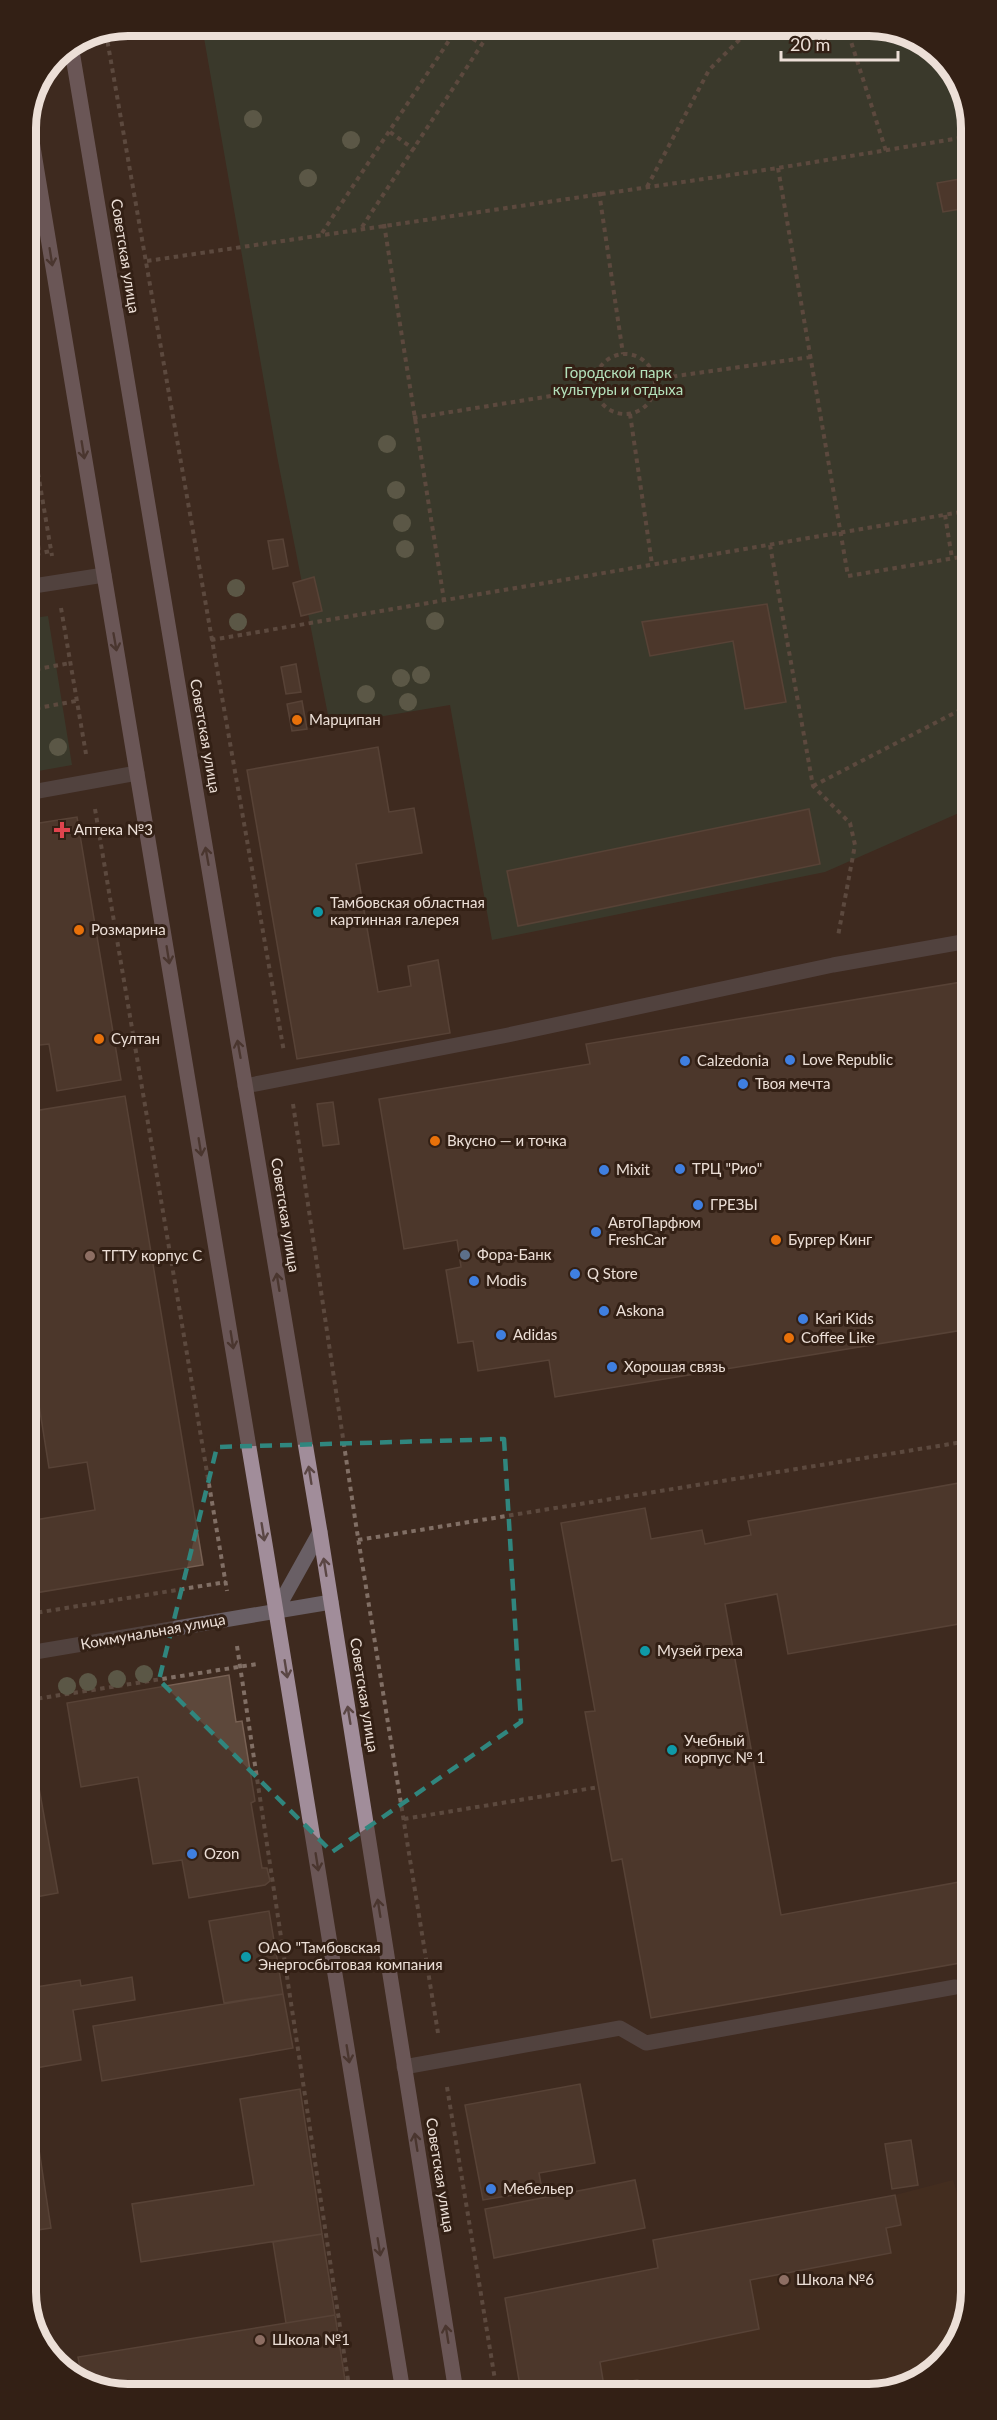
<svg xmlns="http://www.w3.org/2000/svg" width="997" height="2420" font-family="Lato,sans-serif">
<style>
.built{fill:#4a3121}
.green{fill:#374c3a}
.building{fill:#5d483b;stroke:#776053;stroke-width:1.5}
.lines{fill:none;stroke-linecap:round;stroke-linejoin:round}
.path{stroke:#816f65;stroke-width:4;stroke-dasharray:4.5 4.5;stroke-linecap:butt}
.lane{stroke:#695f65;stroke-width:15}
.street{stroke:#695f65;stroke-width:15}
.primary{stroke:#a18d9a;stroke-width:15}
.tree{fill:#7f8f75}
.oneway{stroke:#5a4644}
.marked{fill:none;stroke:#30867e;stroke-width:4.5;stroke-dasharray:12 8;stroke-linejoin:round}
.food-dot{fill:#e8710a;stroke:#332015;stroke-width:2}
.health-dot{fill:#e0444e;stroke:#332015;stroke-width:2}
.culture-dot{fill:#0f9aa8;stroke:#332015;stroke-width:2}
.shop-dot{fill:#3f7fe0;stroke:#332015;stroke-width:2}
.service-dot{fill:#5c6f8a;stroke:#332015;stroke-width:2}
.education-dot{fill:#8d6e63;stroke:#332015;stroke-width:2}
.labels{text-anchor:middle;stroke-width:6;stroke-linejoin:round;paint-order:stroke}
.street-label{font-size:15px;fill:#ecdfd7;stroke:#332015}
.park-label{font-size:15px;fill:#b4e1bb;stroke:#332015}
.poi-label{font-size:15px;fill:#ecdfd7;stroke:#332015;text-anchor:start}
.rim{fill:none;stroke:#ecdfd7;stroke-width:8}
</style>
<rect width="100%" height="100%" fill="#3e2a1f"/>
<path class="built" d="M953 2180 971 2237V2292L950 2354 901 2389 521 2392 505 2298 658 2268 653 2240 895 2195Z"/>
<path class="green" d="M876 26 931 47 966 96 968 809 825 872 492 940 450 705 330 725 277 456 203 32Z
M48 616 72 765 27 773V619Z"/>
<path class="building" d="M966 178V208L943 212 937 183Z
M27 468 40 549 27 551Z
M283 539 288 566 273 569 268 541Z
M314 577 322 611 301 616 293 583Z
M767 604 786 702 745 709 733 641 650 656 642 622Z
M296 664 301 692 286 694 281 667Z
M302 701 307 729 292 731 287 704Z
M378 747 389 812 414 808 422 853 356 864 378 992 411 986 408 966 438 960 450 1033 297 1059 247 770Z
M809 809 820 864 518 926 507 871Z
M77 817 121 1080 57 1091 49 1044 31 1046 28 1025V975L37 973 28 915 27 825Z
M968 981 969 1329 555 1397 549 1360 478 1371 473 1341 458 1343 446 1270 461 1267 457 1240 404 1249 379 1099 590 1064 586 1044Z
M125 1096 203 1565 29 1594V1521L95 1510 87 1462 49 1468 38 1399 29 1401 28 1112Z
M333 1102 339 1144 323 1146 317 1104Z
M970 1481V1622L788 1654 777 1594 725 1604 781 1915 970 1880 971 1961 651 2018 622 1859 612 1861 585 1712 595 1711 561 1523 645 1508 651 1539 702 1530 705 1544 751 1535 748 1521Z
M229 1675 236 1722 242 1721 255 1801 251 1803 262 1868H267L270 1881 265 1885 189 1898 182 1860 153 1864 138 1777 81 1787 67 1703Z
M39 1788 58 1893 30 1898V1790Z
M269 1911 283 1994 224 2003 209 1921Z
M132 1977 135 2000 73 2010 81 2060 30 2069V1988L80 1980 81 1986Z
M283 1994 293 2048 102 2081 93 2026Z
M580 2084 595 2163 539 2173 542 2190 483 2200 465 2105Z
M300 2089 322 2234 141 2262 132 2204 254 2185 240 2099Z
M911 2140 918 2185 892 2189 885 2144Z
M38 2143 51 2228 31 2231 30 2144Z
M635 2180 645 2228 494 2258 485 2209Z
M895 2195 901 2225 886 2228 891 2253 750 2280 759 2329 600 2362 604 2386 637 2380 647 2383 653 2391 521 2392 505 2298 658 2268 653 2240Z
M322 2234 335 2315 286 2323 273 2242Z
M335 2315 347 2393 121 2394 82 2379 78 2357Z
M80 2366 82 2379 66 2373 63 2369Z"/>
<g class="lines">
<path class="path" d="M846 26 886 151
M457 30 482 44
M106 33 284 1052
M390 132 415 150
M778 168 848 576 967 556
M647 187 709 70 752 27
M599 192 623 354
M384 224 444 600
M362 227 492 29
M322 233 456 30
M147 261 778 168 966 137
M595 384a30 30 0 1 1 60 0a30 30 0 1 1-60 0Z
M655 379 811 357
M26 402 52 556
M630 414 652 564
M413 418 595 389
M945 515 952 558
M770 545 813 786 850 823 855 845 838 936
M27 556 51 551
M61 608 86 754
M211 640 967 511
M27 671 70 663
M27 710 76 701
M813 786 968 706
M95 809 227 1591
M293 1104 356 1525 438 2033
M358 1540 969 1441
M29 1614 226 1582
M237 1646 350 2393
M29 1700 257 1664
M404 1819 599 1787
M447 2087 497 2392"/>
<path class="lane" d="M27 793 137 773
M245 1086 508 1035 833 965 968 941
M404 2067 620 2028 646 2043 955 1987"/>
<path class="street" d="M27 587 104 575
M276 1611 320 1532
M29 1653 331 1602"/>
<path class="primary" d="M71 45 320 1532 456 2392
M28 117 265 1544 403 2392"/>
</g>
<g class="tree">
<circle cx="253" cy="119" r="9"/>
<circle cx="351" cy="140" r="9"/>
<circle cx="308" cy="178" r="9"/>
<circle cx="387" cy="444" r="9"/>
<circle cx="396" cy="490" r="9"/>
<circle cx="402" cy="523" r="9"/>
<circle cx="405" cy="549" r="9"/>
<circle cx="236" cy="588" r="9"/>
<circle cx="435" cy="621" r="9"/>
<circle cx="238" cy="622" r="9"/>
<circle cx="421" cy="675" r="9"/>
<circle cx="401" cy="678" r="9"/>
<circle cx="366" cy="694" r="9"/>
<circle cx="408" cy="702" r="9"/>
<circle cx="58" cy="747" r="9"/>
<circle cx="144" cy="1674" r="9"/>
<circle cx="117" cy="1679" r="9"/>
<circle cx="88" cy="1682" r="9"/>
<circle cx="67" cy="1686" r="9"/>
</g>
<defs><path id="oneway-shaft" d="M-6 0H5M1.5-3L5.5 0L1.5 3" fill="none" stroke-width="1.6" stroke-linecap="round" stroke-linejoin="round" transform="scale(1.5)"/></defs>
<g class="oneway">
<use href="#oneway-shaft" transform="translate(51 257) rotate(81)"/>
<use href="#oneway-shaft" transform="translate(83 450) rotate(81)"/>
<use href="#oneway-shaft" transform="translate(115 642) rotate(80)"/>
<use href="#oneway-shaft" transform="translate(207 856) rotate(-100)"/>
<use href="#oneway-shaft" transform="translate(168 955) rotate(81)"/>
<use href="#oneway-shaft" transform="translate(239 1049) rotate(-100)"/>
<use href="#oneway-shaft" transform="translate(200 1147) rotate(81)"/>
<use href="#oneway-shaft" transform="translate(278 1282) rotate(-99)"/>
<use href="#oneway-shaft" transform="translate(232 1340) rotate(81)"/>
<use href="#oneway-shaft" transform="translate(310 1475) rotate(-99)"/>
<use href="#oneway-shaft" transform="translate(263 1532) rotate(81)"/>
<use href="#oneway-shaft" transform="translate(325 1567) rotate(-99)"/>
<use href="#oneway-shaft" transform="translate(286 1669) rotate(81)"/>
<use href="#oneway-shaft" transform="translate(349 1715) rotate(-99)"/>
<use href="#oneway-shaft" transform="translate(317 1862) rotate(81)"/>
<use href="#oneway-shaft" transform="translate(379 1908) rotate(-99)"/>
<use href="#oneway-shaft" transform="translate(348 2054) rotate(81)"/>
<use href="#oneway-shaft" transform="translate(416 2142) rotate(-99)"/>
<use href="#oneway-shaft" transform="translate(379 2247) rotate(81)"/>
<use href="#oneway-shaft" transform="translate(447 2334) rotate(-99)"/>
</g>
<path d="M0 0H997V2420H0ZM504 1439 521 1722 332 1852 159 1680 217 1447Z" fill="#3e2a1f" fill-opacity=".55" fill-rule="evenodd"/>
<path class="marked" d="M504 1439 521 1722 332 1852 159 1680 217 1447Z"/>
<g class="food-dot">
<circle cx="297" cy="720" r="6"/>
<circle cx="79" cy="930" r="6"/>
<circle cx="99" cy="1039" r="6"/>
<circle cx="435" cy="1141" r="6"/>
<circle cx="776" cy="1240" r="6"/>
<circle cx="789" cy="1338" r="6"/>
</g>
<path class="health-dot" d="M59 821h6v6h6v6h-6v6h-6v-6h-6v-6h6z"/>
<g class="culture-dot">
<circle cx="318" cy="912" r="6"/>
<circle cx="645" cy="1651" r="6"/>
<circle cx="672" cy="1750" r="6"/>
<circle cx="246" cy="1957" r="6"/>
</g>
<g class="shop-dot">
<circle cx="790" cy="1060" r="6"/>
<circle cx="685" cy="1061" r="6"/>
<circle cx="743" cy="1084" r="6"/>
<circle cx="680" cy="1169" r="6"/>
<circle cx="604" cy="1170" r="6"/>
<circle cx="698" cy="1205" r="6"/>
<circle cx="596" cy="1232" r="6"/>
<circle cx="575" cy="1274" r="6"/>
<circle cx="474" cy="1281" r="6"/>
<circle cx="604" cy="1311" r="6"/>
<circle cx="803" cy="1319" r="6"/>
<circle cx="501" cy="1335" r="6"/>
<circle cx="612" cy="1367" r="6"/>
<circle cx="192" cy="1854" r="6"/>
<circle cx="491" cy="2189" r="6"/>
</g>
<circle class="service-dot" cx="465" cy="1255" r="6"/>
<g class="education-dot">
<circle cx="90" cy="1256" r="6"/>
<circle cx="784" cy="2280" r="6"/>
<circle cx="260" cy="2340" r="6"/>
</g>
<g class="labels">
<g class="street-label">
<text transform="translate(125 256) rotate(81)" y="5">Советская улица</text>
<text transform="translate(205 736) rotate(80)" y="5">Советская улица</text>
<text transform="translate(285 1215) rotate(81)" y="5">Советская улица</text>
<text transform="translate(153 1632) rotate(-10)" y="5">Коммунальная улица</text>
<text transform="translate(364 1695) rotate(81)" y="5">Советская улица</text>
<text transform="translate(440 2175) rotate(81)" y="5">Советская улица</text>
</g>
<g class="park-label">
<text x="618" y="378">Городской парк<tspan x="618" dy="17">культуры и отдыха</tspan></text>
</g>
<g class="poi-label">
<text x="309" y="725">Марципан</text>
<text x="74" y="835">Аптека №3</text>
<text x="330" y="908">Тамбовская областная<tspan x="330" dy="17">картинная галерея</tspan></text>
<text x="91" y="935">Розмарина</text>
<text x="111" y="1044">Султан</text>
<text x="802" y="1065">Love Republic</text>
<text x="697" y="1066">Calzedonia</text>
<text x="755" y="1089">Твоя мечта</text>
<text x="447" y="1146">Вкусно — и точка</text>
<text x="692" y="1174">ТРЦ "Рио"</text>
<text x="616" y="1175">Mixit</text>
<text x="710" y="1210">ГРЕЗЫ</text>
<text x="608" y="1228">АвтоПарфюм<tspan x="608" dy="17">FreshCar</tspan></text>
<text x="788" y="1245">Бургер Кинг</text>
<text x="477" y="1260">Фора-Банк</text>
<text x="102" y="1261">ТГТУ корпус С</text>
<text x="587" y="1279">Q Store</text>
<text x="486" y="1286">Modis</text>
<text x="616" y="1316">Askona</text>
<text x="815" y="1324">Kari Kids</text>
<text x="513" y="1340">Adidas</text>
<text x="801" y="1343">Coffee Like</text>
<text x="624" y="1372">Хорошая связь</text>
<text x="657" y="1656">Музей греха</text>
<text x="684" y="1746">Учебный<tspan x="684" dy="17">корпус № 1</tspan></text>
<text x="204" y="1859">Ozon</text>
<text x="258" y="1953">ОАО "Тамбовская<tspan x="258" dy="17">Энергосбытовая компания</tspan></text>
<text x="503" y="2194">Мебельер</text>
<text x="796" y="2285">Школа №6</text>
<text x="272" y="2345">Школа №1</text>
</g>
</g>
<path d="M0 0H997V2420H0ZM128 36H869A92 92 0 0 1 961 128V2292A92 92 0 0 1 869 2384H128A92 92 0 0 1 36 2292V128A92 92 0 0 1 128 36Z" fill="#332015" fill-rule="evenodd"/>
<path class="rim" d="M128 36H869A92 92 0 0 1 961 128V2292A92 92 0 0 1 869 2384H128A92 92 0 0 1 36 2292V128A92 92 0 0 1 128 36Z"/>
<path d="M781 51v9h117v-9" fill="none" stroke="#ecdfd7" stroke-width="3"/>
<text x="790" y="51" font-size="18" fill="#ecdfd7" stroke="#332015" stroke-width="4.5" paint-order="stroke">20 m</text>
</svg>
